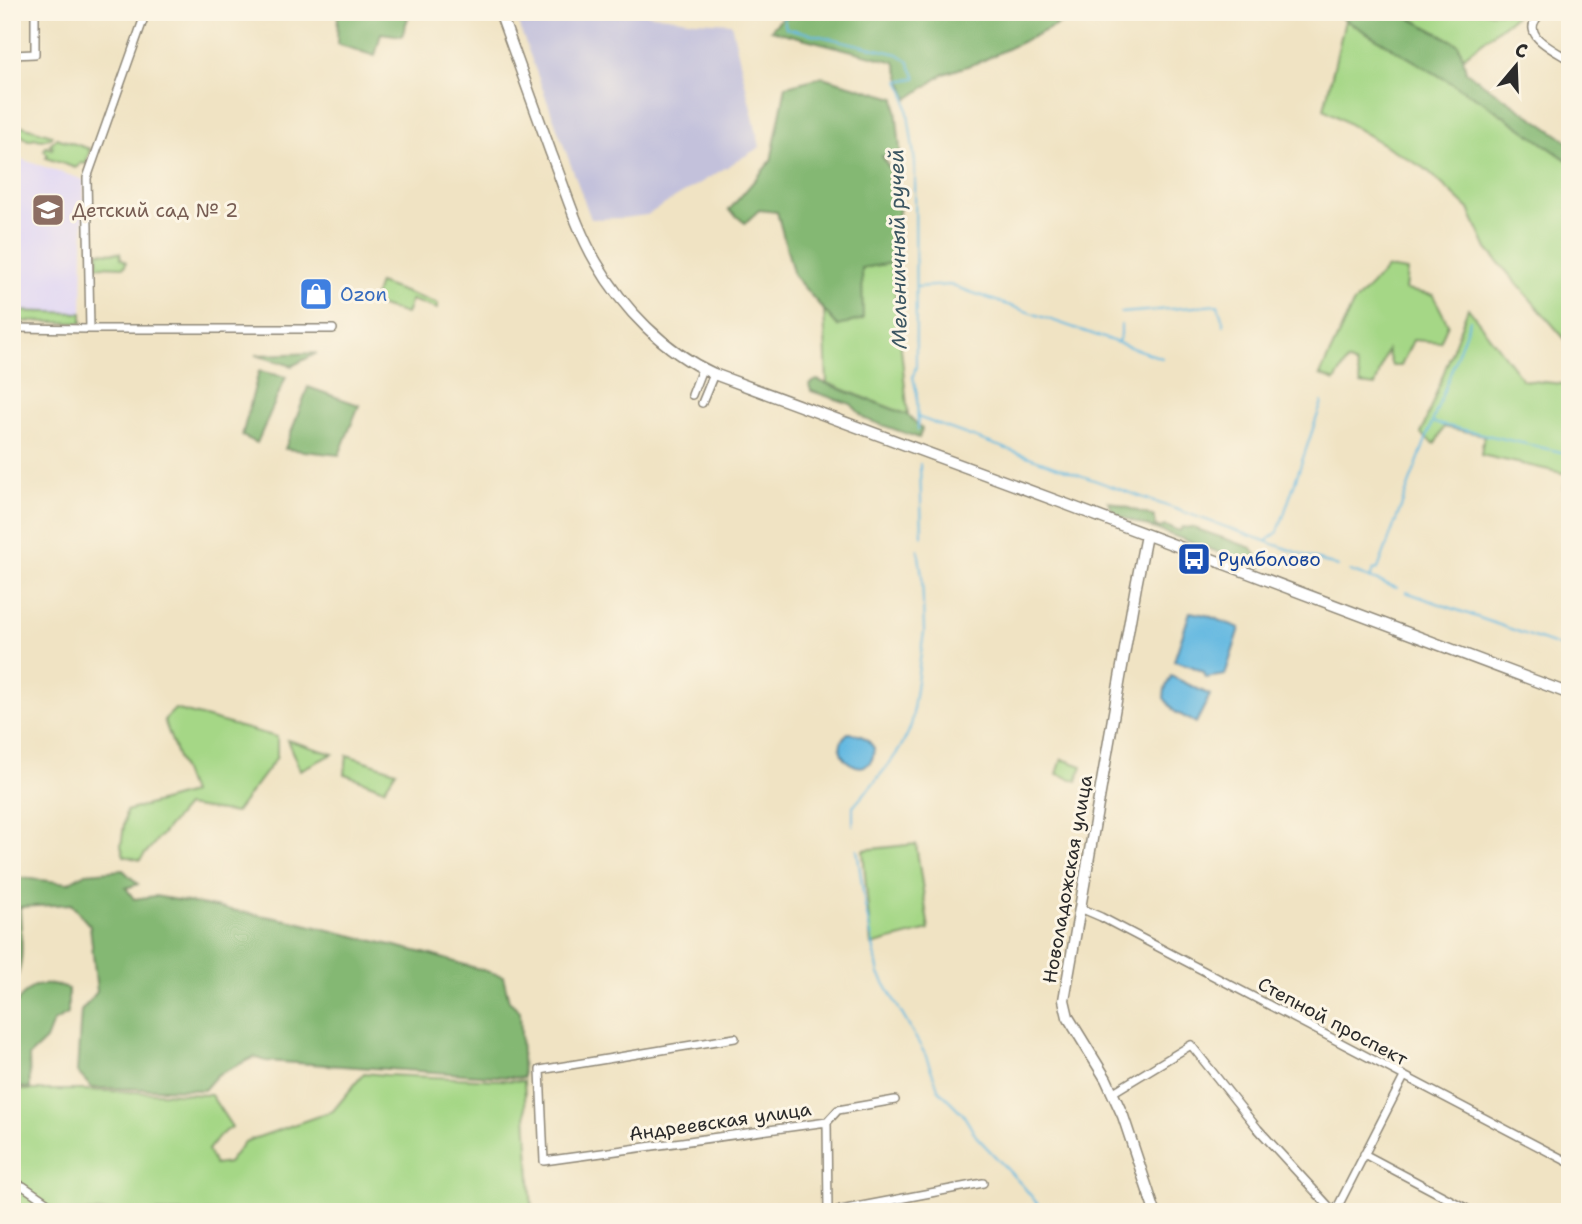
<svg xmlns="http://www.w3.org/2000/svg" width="1582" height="1224" font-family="'Shantell Sans',sans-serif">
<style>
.built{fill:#dfd5f5}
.industrial{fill:#c3c1db}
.green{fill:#a5d786;stroke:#688158;stroke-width:2}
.forest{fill:#84b873;stroke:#58724f;stroke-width:2}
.water{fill:#65b9e1;stroke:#487286;stroke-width:2}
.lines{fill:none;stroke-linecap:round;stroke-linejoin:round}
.stream{stroke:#65b9e1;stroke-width:2}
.street-casing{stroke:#8e8777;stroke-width:10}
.secondary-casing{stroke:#8e8777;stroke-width:13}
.street{stroke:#fff;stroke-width:7}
.secondary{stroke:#fff;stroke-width:10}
.labels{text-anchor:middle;stroke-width:6;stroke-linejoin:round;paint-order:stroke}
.education-label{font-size:19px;fill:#785e54;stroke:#fcf5e5;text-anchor:start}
.shop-label{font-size:19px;fill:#366cbe;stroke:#fcf5e5;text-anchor:start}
.transit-label{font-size:19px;fill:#164399;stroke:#fcf5e5;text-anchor:start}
.street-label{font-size:19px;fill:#2b2b2b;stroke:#fcf5e5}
.water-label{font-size:21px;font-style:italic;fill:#3c5662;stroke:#fcf5e5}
</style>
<rect width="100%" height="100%" fill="#fcf5e5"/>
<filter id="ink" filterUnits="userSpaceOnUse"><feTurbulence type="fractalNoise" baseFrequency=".0143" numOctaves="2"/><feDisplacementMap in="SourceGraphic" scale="14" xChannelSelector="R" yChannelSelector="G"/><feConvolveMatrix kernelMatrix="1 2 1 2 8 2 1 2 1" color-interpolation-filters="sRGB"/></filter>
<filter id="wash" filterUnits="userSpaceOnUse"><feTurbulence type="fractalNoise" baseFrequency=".00686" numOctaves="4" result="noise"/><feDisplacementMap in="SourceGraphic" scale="28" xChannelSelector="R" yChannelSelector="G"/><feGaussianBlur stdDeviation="1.57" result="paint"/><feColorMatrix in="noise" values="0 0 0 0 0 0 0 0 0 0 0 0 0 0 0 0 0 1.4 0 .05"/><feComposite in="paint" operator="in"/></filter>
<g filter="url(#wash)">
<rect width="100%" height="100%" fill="#f0e3c3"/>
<path class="built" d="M12 156 84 180 82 313 12 311Z"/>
<path class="industrial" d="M514 12H634L695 21 731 23 760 147 647 215 623 218 591 219Z"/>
<path class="green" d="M1399 12H1520L1463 57 1458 44Z
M1345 20 1485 103 1570 162V345L1487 249 1469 209 1427 170 1324 109Z
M19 125 52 135 51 138 41 140 34 138 32 140H28L14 130Z
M57 138 90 149 86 164 81 163 76 168 46 158 48 155 44 150 46 147 52 149 53 146 49 145Z
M98 252 120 253 121 258 126 262 125 266 123 267 98 266 96 264 98 261Z
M892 263 908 415 827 383 824 309 838 326 861 268Z
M1387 268 1407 271 1405 290 1433 295 1448 324 1440 342 1413 340 1401 366H1392L1387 350 1375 386 1361 384 1356 365 1347 361 1335 381 1320 375 1353 304Z
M379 283 438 304 437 309 411 300 406 314 372 303Z
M1468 308 1523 380 1563 384 1570 395V490L1564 489 1567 474 1481 455 1484 435 1444 427 1435 444 1421 434Z
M12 311 82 313V323L12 321Z
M175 709 277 737V757L235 813 186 806 140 860 124 856 121 846 126 811 191 793 164 720Z
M287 740 333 754 300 770Z
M347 755 396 771 384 789 345 774Z
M1062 759 1082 766 1077 781 1057 774Z
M916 844 929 930 871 945 863 850Z
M364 1073 386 1075 524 1081 532 1212H12V1090H83L211 1095 232 1127 219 1136 208 1150 215 1165 228 1163 244 1142 333 1111Z"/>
<path class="forest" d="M338 12H410L402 36 381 33 375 56 337 44Z
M810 12H1084L982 61 944 74 908 99 895 62 771 30 781 19Z
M1332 12H1399L1458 44 1463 57 1466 72 1570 143V162L1485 103Z
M822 77 895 98 901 159 882 156 902 190 892 263 862 268 863 319 838 326 794 276 777 212 759 210 745 223 729 210 771 161 786 86Z
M317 353 292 366 256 355Z
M259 371 286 377 257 443 242 436Z
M817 380 908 415 922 429 919 438 865 419 851 404 811 391 809 384Z
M308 387 359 405 339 455 285 449Z
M1108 501 1155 517V526L1160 528 1165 526 1180 531 1182 527 1194 528 1252 548 1262 565V568L1114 514Z
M123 870 138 884 126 888 134 899 155 896 292 921 428 954 503 976 509 1001 520 1011 523 1078 266 1061 254 1057 217 1075 204 1090 92 1088 77 1072 81 1011 97 992 90 926 71 904 20 907C20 928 27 970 12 985V877L68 883 86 873Z
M53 984 68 989V1014L53 1022 46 1040 29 1056 30 1088 12 1087V1008L22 996 34 986Z"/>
<path class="water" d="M1190 612 1206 615 1240 628 1225 675 1206 678 1204 672 1191 666 1174 661Z
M1171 676 1210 695 1196 723 1175 712 1164 698 1165 689Z
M848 733C861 734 867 738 874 748 874 787 821 756 848 733Z"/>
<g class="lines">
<path class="stream" d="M782 12 786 28 898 54 908 61 916 78 899 81 905 93 915 163 916 366 913 377 917 394 918 430
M916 287 950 285 1162 358
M1121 313 1218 305 1224 325
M1118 341 1121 335V325
M917 417 1338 567
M1434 423 1570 454
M920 464 922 536
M1266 541 1278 532 1322 402
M1350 571 1397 588
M1370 579 1373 570 1378 569 1470 320
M1406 592 1570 650
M853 826V807C872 784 916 740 913 709L924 632 922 576 918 549
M857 849 865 906 879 974 925 1054 939 1090 963 1114 976 1136 1023 1186 1044 1212"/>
</g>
</g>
<g filter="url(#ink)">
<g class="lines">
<defs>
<path id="street" d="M146 12 87 178 90 329H333
M1543 12C1515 34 1553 49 1570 60
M12 55 35 54V12
M12 328 90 329
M692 395 702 369
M702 403 714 374
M1080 908 1101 917 1570 1163
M735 1038 540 1070 544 1161 827 1122 838 1110 895 1100
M1112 1093 1191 1045 1258 1129 1334 1212
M827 1122 828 1212
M1364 1154 1473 1212
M12 1182 23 1186 61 1212
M830 1212 983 1183
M1335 1212 1404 1077"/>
<path id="secondary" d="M500 12C517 59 534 106 551 153 565 189 576 228 596 262 623 309 664 351 714 374L1060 502 1570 694
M1146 535 1136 586 1064 1000 1068 1017 1106 1079 1123 1116 1155 1212"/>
</defs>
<use href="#street" class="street-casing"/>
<use href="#secondary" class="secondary-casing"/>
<use href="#street" class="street"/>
<use href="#secondary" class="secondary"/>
</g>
</g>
<defs>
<symbol id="school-square" viewBox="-11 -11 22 22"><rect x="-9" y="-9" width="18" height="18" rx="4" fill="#8d6e63" stroke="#fcf5e5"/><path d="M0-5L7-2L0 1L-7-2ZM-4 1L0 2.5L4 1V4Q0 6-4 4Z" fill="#fff"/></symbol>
<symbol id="shop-square" viewBox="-11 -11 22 22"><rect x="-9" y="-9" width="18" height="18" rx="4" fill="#3f7fe0" stroke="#fcf5e5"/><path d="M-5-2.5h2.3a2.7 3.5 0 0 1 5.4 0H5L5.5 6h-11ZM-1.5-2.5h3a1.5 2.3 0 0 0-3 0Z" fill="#fff"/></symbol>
<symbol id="bus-square" viewBox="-11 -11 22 22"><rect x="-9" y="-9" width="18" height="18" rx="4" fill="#1a4fb4" stroke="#fcf5e5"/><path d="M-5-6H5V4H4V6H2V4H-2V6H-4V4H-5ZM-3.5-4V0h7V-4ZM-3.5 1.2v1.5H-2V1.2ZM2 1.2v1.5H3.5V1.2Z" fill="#fff"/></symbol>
</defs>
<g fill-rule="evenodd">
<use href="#school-square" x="29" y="191" width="38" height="38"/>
<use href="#shop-square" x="297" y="275" width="38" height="38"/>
<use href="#bus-square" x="1175" y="540" width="38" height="38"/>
</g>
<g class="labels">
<g class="education-label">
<text x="72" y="217">Детский сад № 2</text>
</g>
<g class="shop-label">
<text x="340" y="301">Ozon</text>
</g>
<g class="transit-label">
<text x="1218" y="566">Румболово</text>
</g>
<g class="street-label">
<text transform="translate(1067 879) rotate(-80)" y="7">Новоладожская улица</text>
<text transform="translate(1333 1021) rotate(28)" y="7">Степной проспект</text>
<text transform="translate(720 1121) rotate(-8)" y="7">Андреевская улица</text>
</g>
<g class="water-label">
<text transform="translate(898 249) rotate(-91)" y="7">Мельничный ручей</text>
</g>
</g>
<rect width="1582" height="1224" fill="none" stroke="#fcf5e5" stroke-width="42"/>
<g transform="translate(1516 66) rotate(19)" stroke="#fcf5e5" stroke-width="5" paint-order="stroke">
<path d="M0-5L12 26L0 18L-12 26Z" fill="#2b2b2b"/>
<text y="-10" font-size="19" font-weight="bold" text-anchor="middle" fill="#2b2b2b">С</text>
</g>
</svg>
